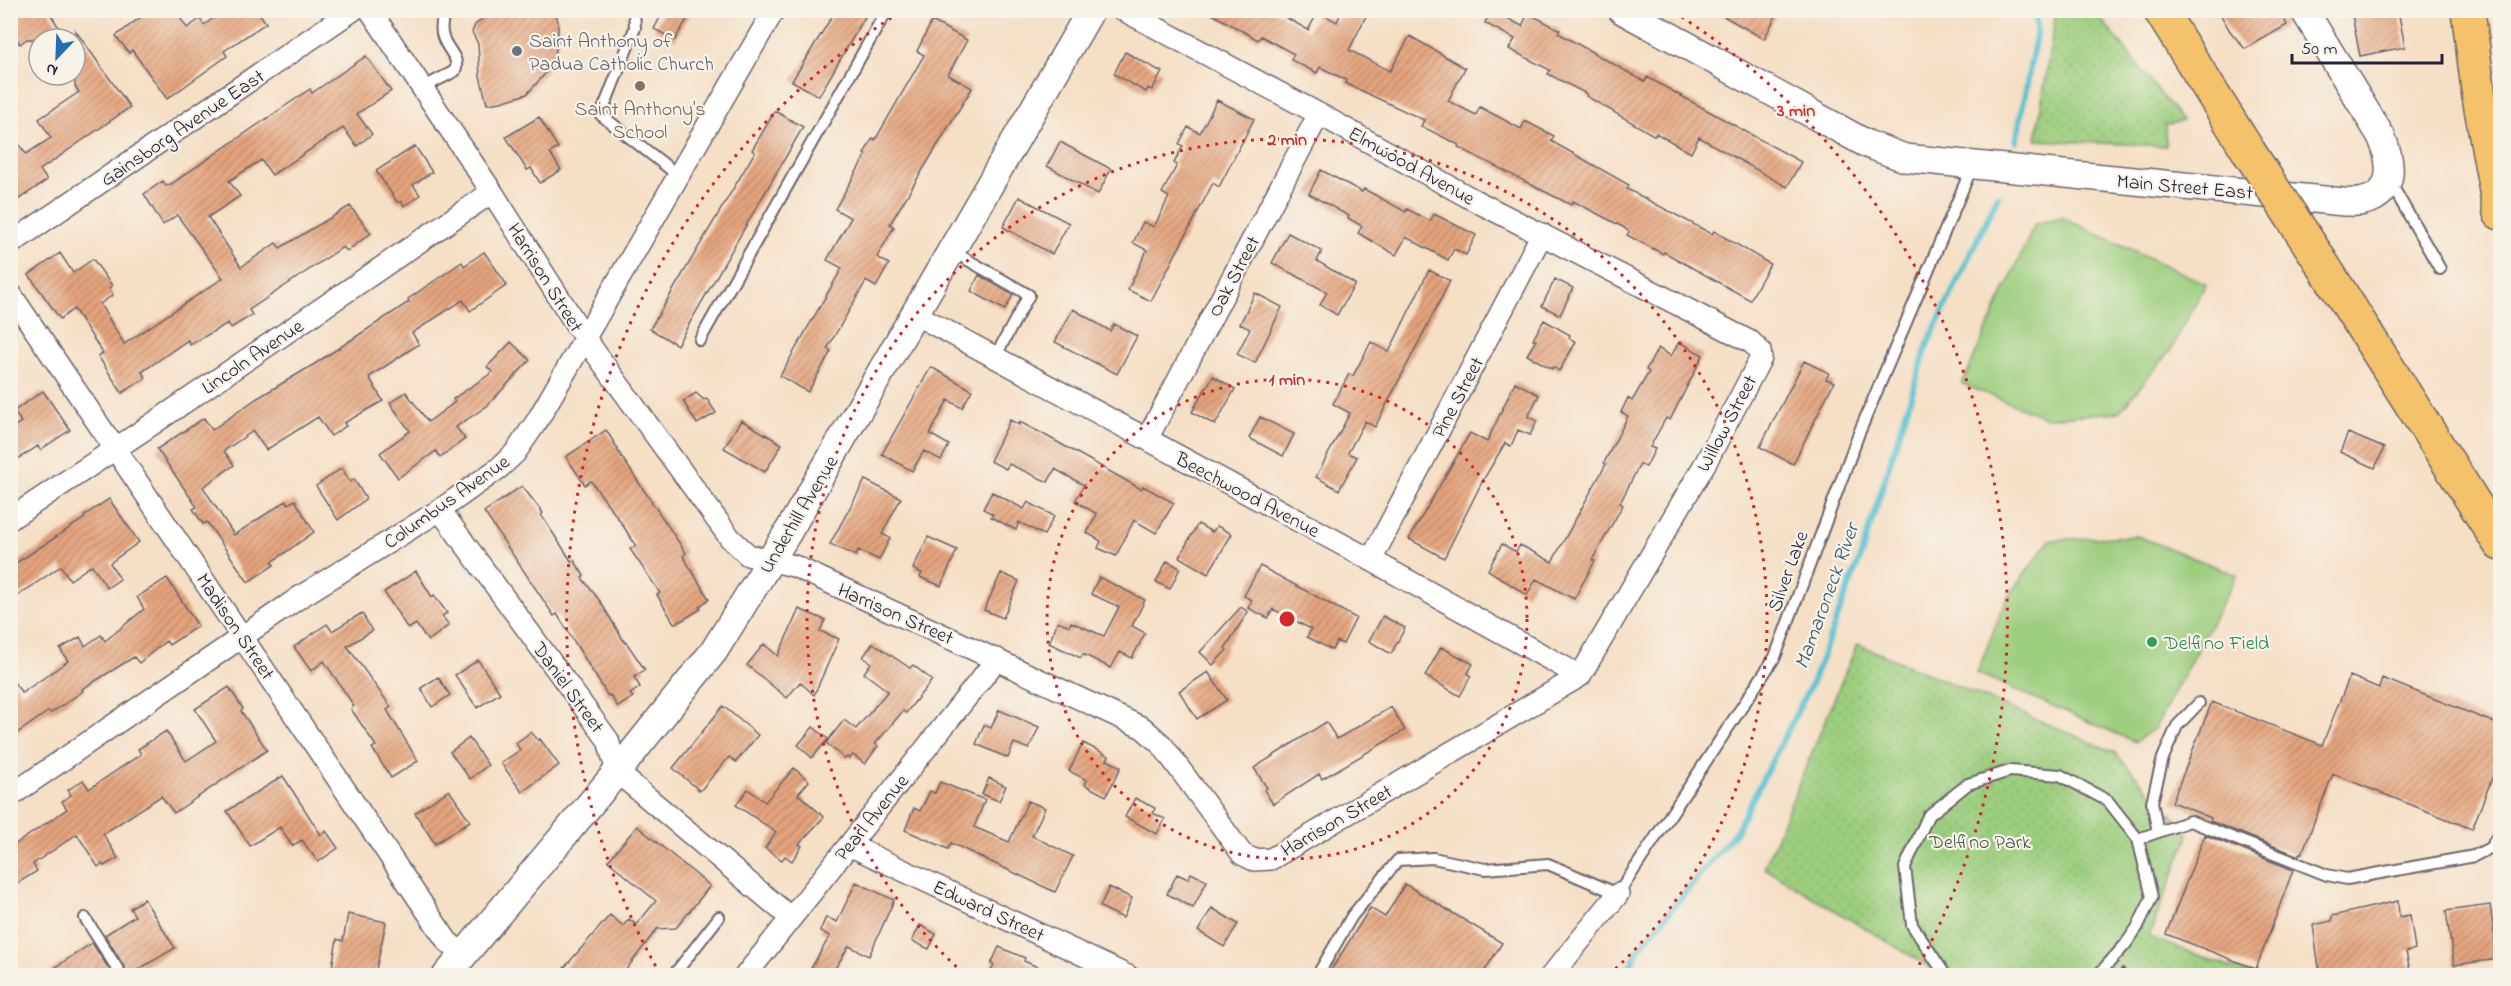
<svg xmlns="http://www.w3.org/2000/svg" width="2511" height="986" font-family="'Indie Flower',sans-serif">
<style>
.grass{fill:url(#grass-dots);stroke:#5f785c;stroke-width:1.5}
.pitch{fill:#9cce7e;stroke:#5f785c;stroke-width:1.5}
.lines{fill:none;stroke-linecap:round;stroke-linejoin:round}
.stream{stroke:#57c2d2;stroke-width:6}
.building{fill:url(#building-hatch)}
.service-casing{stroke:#6c646b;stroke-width:14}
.minor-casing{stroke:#6c646b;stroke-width:24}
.tertiary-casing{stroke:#6c646b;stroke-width:30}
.motorway-casing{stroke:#6c646b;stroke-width:36}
.path{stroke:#6c646b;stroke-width:4;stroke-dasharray:4.5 4.5;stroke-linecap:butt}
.service{stroke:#fff;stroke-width:10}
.minor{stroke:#fff;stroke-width:21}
.tertiary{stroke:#fff;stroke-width:27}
.motorway{stroke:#f3c26a;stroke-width:33}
.motorway-bridge-casing{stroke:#6c646b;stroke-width:36;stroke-linecap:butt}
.motorway-bridge{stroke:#f3c26a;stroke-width:33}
.ring{fill:none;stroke:#d62828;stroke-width:3;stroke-dasharray:3 6}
.worship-dot{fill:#6b7280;stroke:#f7f3e8;stroke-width:2}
.education-dot{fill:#8d6e63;stroke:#f7f3e8;stroke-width:2}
.leisure-dot{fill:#2e9e5b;stroke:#f7f3e8;stroke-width:2}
.labels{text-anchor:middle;stroke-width:4.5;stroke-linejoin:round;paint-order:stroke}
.worship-label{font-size:20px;fill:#5b616d;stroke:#f7f3e8;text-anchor:start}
.education-label{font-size:20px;fill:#785e54;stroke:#f7f3e8}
.street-label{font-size:20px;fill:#22223b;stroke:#f7f3e8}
.leisure-label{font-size:20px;fill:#27864d;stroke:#f7f3e8;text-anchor:start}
.park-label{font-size:20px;fill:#47564f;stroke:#f7f3e8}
.water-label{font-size:21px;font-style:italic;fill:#355a70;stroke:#f7f3e8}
.centre{fill:#d62828;stroke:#f7f3e8;stroke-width:3}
.ring-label{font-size:18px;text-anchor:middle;font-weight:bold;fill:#d62828;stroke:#f7f3e8;stroke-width:4.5;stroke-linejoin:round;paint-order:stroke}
</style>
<defs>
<pattern id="grass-dots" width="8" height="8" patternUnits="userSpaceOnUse" patternTransform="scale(1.5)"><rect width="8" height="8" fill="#9cce7e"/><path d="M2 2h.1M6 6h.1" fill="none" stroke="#86b16e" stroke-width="1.8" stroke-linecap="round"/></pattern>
<pattern id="building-hatch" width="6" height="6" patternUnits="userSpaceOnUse" patternTransform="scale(1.5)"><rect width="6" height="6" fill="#e5a47d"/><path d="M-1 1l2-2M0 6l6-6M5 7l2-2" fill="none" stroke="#b98568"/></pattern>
</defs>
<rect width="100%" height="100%" fill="#f7f3e8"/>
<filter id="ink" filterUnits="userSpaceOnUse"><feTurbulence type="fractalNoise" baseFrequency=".0167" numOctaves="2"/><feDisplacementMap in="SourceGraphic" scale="12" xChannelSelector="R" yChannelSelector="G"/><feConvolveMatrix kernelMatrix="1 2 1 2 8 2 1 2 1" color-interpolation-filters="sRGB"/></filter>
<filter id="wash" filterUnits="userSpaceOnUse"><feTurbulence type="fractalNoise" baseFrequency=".008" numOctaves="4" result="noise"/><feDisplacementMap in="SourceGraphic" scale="24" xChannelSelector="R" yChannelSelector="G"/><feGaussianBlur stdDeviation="1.35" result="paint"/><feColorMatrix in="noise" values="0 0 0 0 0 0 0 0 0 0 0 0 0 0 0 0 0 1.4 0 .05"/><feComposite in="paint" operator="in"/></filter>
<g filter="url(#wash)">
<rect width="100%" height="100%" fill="#f5dfc5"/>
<path class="grass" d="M2056 11H2095L2182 121 2165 125 2166 146 2036 140Z
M1857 644 2114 752 2189 834 2149 937 2252 975H1943L1764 868Z"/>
<path class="pitch" d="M2061 217 2206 284 2170 351 2119 412 2047 418 1962 384 2035 224Z
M2137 536 2237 575 2155 728 2135 742 1977 673 2006 599 2050 540Z"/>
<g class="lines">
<path class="stream" d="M2016 142 2037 30 2035 10
M1625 976 1638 950 1736 831 1812 683 1859 561 1928 343 1998 196"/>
</g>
<g id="blocks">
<path class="building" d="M18 10H48L66 39H27L20 44 10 30V16Z
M150 10H175L187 28 200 19 204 25 225 10H257L266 23 224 51 227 56 167 99 132 50 129 53 116 36Z
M484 10H555L558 22V42L554 58 544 75 527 94 501 102 487 104 480 76 478 44 472 32 475 25 482 19Z
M664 10H692L675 40 654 29Z
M836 10H869L819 96 792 81Z
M1205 10H1273L1308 30 1318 12 1337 22 1342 10H1369L1349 50 1390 71 1410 36 1465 68 1448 101 1476 115 1480 107 1521 129 1525 121 1554 136 1551 141 1629 185 1627 189 1712 234 1714 231 1770 264 1750 300 1664 252 1663 254 1627 235 1629 232 1623 227 1573 201 1571 205 1458 147 1459 145 1421 126 1424 120 1345 83 1346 80 1320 67 1317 73 1291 60 1294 54 1261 36 1258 40Z
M1491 10 1522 26 1528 13 1560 30 1558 33 1645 82 1647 77 1801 162 1787 187 1699 137 1691 153 1656 133 1655 136 1586 96 1587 94 1548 74 1550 70 1509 49 1515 39 1485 23Z
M1713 10H1779L1764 39Z
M2218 10H2279L2287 25 2245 49 2230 31Z
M2351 10H2398L2405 47 2360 56Z
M932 21 967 40 948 75 972 88 890 224 894 227 877 257 889 264 876 287 866 281 827 349 831 351 808 392 780 376 842 268 827 260 851 218 835 209 866 155 864 154 873 138 875 140 924 55 917 51Z
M75 30 130 107 40 170 47 180 10 205V132L26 154 51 138 39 119 79 92 75 86Z
M1125 52 1162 72 1152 90 1148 88 1146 92 1114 74Z
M366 56 391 91 357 114 372 134 357 146 343 128 272 175 261 160 229 181 240 196 208 217 241 267 276 243 280 248 350 206 371 233 347 251 343 247 249 310 252 315 231 328 228 323 190 345 188 340 142 372 146 378 122 393 98 356 103 353 74 309 60 319 29 275 60 253 73 273 93 259 112 286 109 288 113 295 100 304 124 344 223 278 177 215 163 225 144 194 163 181 166 186 171 184 310 89 312 93Z
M1217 100 1254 119 1219 187 1213 183 1151 301 1128 290 1147 250 1133 243 1143 222 1154 227 1169 197 1162 193 1177 165 1174 163 1183 146 1179 144 1188 127 1200 133Z
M775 111 803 127 677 345 650 329 755 152 752 150Z
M539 117 558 148 550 153 561 170 540 183 531 168 527 170 506 137Z
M1060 142 1111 169 1098 194 1047 166Z
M415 146 432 172 413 185 420 195 404 206 401 201 398 203 376 171Z
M1321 170 1362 192 1364 189 1406 212 1407 209 1430 221 1434 214 1476 235 1466 255 1454 249 1448 260 1406 237 1396 255 1358 233 1362 226 1348 218 1349 216 1309 194Z
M1019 197 1069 223 1052 254 1003 227Z
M1288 233 1322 251 1317 261 1355 284 1337 315 1320 305 1327 292 1272 263Z
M484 252 507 285 470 311 463 300 412 333 419 344 369 377 383 401 344 423 346 426 331 436 318 417 266 450 253 431 224 451 234 465 203 487 234 535 286 501 288 504 295 500 314 532 272 562 274 565 248 582 207 522 203 524 193 509 197 507 157 449 204 418 212 430 256 399 313 365 409 302 408 299 462 262 464 266Z
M1429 270 1450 281 1375 427 1365 421 1348 453 1357 457 1339 490 1316 477 1350 413 1333 404 1349 374 1353 376 1371 342 1389 352Z
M979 275 1013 295 1005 310 971 291Z
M1555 279 1573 288 1560 315 1542 306Z
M1255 293 1282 307 1255 363 1237 354 1250 329 1240 324Z
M1073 309 1110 331 1114 324 1137 336 1117 374 1055 342Z
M1544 320 1570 335 1569 338 1576 342 1559 371 1553 367 1552 369 1527 355 1536 340 1533 339Z
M511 342 530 360 487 406 456 427 465 439 440 457 436 451 398 478 380 453 410 431 390 403 406 392 428 422 455 402 453 399 493 372 487 367Z
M1679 342 1703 355 1670 420 1666 418 1650 447 1655 449 1646 467 1640 464 1620 503 1623 505 1592 560 1595 561 1574 599 1536 579 1527 595 1488 570 1502 544 1516 552 1520 545 1552 562 1606 464 1604 463 1628 416 1621 412 1628 398 1632 401 1649 372 1646 370 1658 348 1671 356Z
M1804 361 1829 373 1826 379 1834 382 1793 464 1760 447Z
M931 367 972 390 962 408 948 400 930 434 949 445 941 460 924 451 912 471 882 454Z
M1213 376 1235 389 1215 425 1192 412Z
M1515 382 1539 395 1528 417 1537 421 1530 435 1518 430 1511 446 1505 443 1482 482 1444 558 1409 539 1470 433 1487 442Z
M43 391 70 430 40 450 38 446 10 464V429L21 422 14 411Z
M696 393 704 400 707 399 716 413 697 424 683 401Z
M1260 417 1294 434 1283 456 1249 438Z
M741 420 782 444 765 472 724 448Z
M1010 420 1019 425 1020 422 1043 434 1141 489 1143 486 1174 503 1156 533 1134 520 1116 556 1098 548 1101 541 1087 533 1097 514 1075 501 1084 485 1055 469 1048 482 1009 464 1006 469 990 461Z
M606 430 618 449 617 450 686 553 683 556 709 599 699 607 701 609 679 622 674 623 657 595 660 593 630 549 636 546 620 521 591 481 585 485 566 457Z
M2348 433 2384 448 2375 468 2340 452Z
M342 468 350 482 354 479 366 499 338 520 316 486Z
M865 480 901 498 882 534 890 538 879 560 858 550 856 556 830 544Z
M522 486 543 513 541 515 572 562 574 560 584 576 582 578 600 601 625 643 626 642 645 670 634 677 640 687 630 694 633 697 618 707 610 695 608 696 557 614 554 616 484 512Z
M992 492 1024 509 1028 502 1054 516 1044 535 1019 522 1016 530 991 517 993 514 983 509Z
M109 499 139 542 110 563 120 579 107 588 92 565 70 580 61 566 10 601V567L85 518 84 516Z
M1198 524 1212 532 1217 526 1232 534 1208 574 1179 557Z
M928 537 957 550 941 586 920 577 922 573 913 569Z
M1167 561 1180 568 1170 589 1156 582Z
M1260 566 1356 618 1343 644 1337 641 1332 650 1307 637 1311 629 1273 609 1268 618 1248 608 1252 600 1244 596Z
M416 571 432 597 434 595 447 613 442 616 449 625 428 641 416 624 408 629 384 592Z
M1001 573 1019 581 1003 618 984 610Z
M1099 577 1145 600 1132 626 1145 633 1132 658 1120 652 1111 668 1083 654 1081 658 1049 643 1058 621 1069 626 1071 622 1104 636 1119 607 1091 594Z
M167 578 198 626 169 645 166 641 139 663 134 657 82 689 83 691 51 713 49 711 10 738V677L22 693 68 661 60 649 80 637 85 646 101 635 105 641 144 609 137 597Z
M1241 607 1248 612 1225 648 1227 650 1213 665 1200 652Z
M799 609 825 620 820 631 839 639 814 695 800 682 787 698 747 665 764 644 778 656Z
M362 613 372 631 347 646 391 707 387 710 418 761 391 778 372 748 376 746 351 709 354 706 324 661 311 671 294 647 327 624 332 631Z
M1383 616 1405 628 1391 654 1369 641Z
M873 643 910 668 913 665 932 680 906 713 903 711 875 744 878 746 865 764 853 755 849 759 847 757 845 759 826 743 844 720 856 729 888 691 864 673 871 663 863 657Z
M1441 647 1473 664 1468 673 1471 676 1460 696 1425 676Z
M478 660 500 693 477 708 455 675Z
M1208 672 1227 700 1197 719 1179 691Z
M2350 676 2379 688 2382 678 2500 725V758L2472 829 2333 774 2302 853H2300L2299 856 2210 821 2211 818 2172 802 2212 702 2322 745Z
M438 677 450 695 432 707 421 688Z
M229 687 243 709 241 711 267 750 174 813 161 796 103 834 118 858 104 866 102 864 98 867 77 834 33 864 37 871 10 888V848L67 809 62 802 71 795 68 790 83 780 89 789 141 754 138 749 166 731 186 761 216 741 195 709Z
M723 706 758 735 736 762 729 757 700 791 673 768Z
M1391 707 1405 730 1322 779 1319 774 1273 804 1264 790 1267 788 1254 768 1326 722 1337 739Z
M999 710 1039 727 1029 749 1014 743 1008 758 976 744 984 725 991 728Z
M813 727 828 739 812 758 798 745Z
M531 732 538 740 540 739 559 765 522 792 501 763 520 750 516 743Z
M469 738 488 765 470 779 450 752Z
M1083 743 1109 756 1107 760 1121 767 1106 796 1085 785 1087 780 1069 771Z
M794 768 809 781 798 794 824 817 799 844 802 846 792 861 785 856 782 860 765 848 776 832 736 805 748 789 765 802Z
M283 776 321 835 326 831 338 848 318 862 302 840 292 846 280 827 250 846 227 811Z
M989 778 1006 786 999 801 982 794Z
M940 782 985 800 974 827 1009 842 1028 801 1045 808 1032 836 1073 856 1055 892 951 843 948 849 905 830 914 808 920 811 930 791 935 793Z
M449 790 470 821 435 844 415 813Z
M1135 798 1155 808 1153 813 1165 819 1157 834 1125 817Z
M637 826 710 886 676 928 657 929 622 975H558L610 915 623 926 629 919 636 925 656 901 608 861Z
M2205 835 2293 870 2256 969 2166 934Z
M1191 873 1207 881 1193 908 1167 894 1177 874 1188 879Z
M856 882 894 900 869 956 849 946 831 975H807L830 936 820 931 826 917 837 922Z
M1405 884 1502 943 1482 975H1328L1370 908 1385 917Z
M1109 887 1132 898 1123 918 1100 907Z
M144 899 175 948 129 975 105 935 135 916 130 908Z
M2398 901 2399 917 2410 915 2415 949 2406 952 2411 975H2320L2313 925 2332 921V916Z
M2490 905 2498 959 2454 965 2446 911Z
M1212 908 1238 924 1224 947 1198 931Z
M348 914 386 922 375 975H345L331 973 337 939 343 941Z
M920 925 936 934 929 949 912 941Z
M92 943 113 975H44Z
M999 947 1025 958 1024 961 1056 975H989L994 965 991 964Z"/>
</g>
</g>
<g filter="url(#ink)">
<use href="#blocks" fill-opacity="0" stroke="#6c646b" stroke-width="1.5"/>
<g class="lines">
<defs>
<path id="service" d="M634 10 635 28 601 115 679 176
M422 88 455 71C463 51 430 46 446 10
M2390 182 2440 269
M952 251 1029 295 995 357
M700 340 887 10
M2158 832 2152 802 2163 758 2177 726 2199 703
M2138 839 2190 821 2327 875 2347 879 2474 856 2490 848 2500 833
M85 918 122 976
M673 976 719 917
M1317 976 1352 916 1398 860 1433 858 1485 869 1548 864 1618 894 1775 657 1859 433 1972 167
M1946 976 1912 925 1905 867 1928 816 1968 784 2010 771 2060 775 2108 801 2138 839 2152 897 2137 928 2125 945 2097 976"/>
<path id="minor" d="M370 10 492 192 584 337 730 538 748 555 794 566 1143 728 1162 745 1242 854 1254 860 1271 859 1580 676
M1123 10 1319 114 1472 199 1751 342 1760 351 1761 358 1706 462 1580 676
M10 244 353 10
M10 293 447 941 464 956
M915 314 1371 560 1580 676
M1147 439 1319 114
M440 510 608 740 617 772 791 918
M10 519 154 423 492 192
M1371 560 1542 234
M10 796 300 597 440 510 499 468 515 453 537 421 774 10
M849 845 1128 976
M745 976 997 659
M1551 976 1618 894"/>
<path id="tertiary" d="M1622 10 1867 144 1905 158 2344 202C2350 202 2358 203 2364 201 2398 193 2391 159 2381 136L2304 10
M446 976 617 772 714 651 788 532 1091 10"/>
<path id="motorway" d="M2160 10 2249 152
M2468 10 2479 97 2500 213
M2316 254 2500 544"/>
</defs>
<use href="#service" class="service-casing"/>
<use href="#minor" class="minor-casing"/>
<use href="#tertiary" class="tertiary-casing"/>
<use href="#motorway" class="motorway-casing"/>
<path class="path" d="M2121 968 2130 976"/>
<use href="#service" class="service"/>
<use href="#minor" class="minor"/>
<use href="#tertiary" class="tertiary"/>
<use href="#motorway" class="motorway"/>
<defs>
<path id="motorway-bridge" d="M2249 152 2316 254"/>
</defs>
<use href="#motorway-bridge" class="motorway-bridge-casing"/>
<use href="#motorway-bridge" class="motorway-bridge"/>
</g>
</g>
<g class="ring">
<circle cx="1287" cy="619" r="240"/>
<path d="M963 973A480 480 0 1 1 1611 973"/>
<path d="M660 974A720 720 0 0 1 900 12M1674 12A720 720 0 0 1 1914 974"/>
</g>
<circle class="worship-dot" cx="517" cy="51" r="6"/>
<circle class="education-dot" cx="640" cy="86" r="6"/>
<circle class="leisure-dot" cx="2152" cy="642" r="6"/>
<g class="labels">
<g class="worship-label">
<text x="529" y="47">Saint Anthony of<tspan x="529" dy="23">Padua Catholic Church</tspan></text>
</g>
<g class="education-label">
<text x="640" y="115">Saint Anthony's<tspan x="640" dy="23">School</tspan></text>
</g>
<g class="street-label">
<text transform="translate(182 127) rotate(-34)" y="7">Gainsborg Avenue East</text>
<text transform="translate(1412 165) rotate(29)" y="7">Elmwood Avenue</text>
<text transform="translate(2185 186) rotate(5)" y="7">Main Street East</text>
<text transform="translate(1233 276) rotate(-62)" y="7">Oak Street</text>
<text transform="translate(546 277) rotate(58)" y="7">Harrison Street</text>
<text transform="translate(252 356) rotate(-34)" y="7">Lincoln Avenue</text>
<text transform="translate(1457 397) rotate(-62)" y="7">Pine Street</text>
<text transform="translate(1726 423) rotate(-62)" y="7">Willow Street</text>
<text transform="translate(1248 494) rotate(28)" y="7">Beechwood Avenue</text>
<text transform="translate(446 501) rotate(-35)" y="7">Columbus Avenue</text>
<text transform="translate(798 514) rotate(-59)" y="7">Underhill Avenue</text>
<text transform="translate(1787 571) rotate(-70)" y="7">Silver Lake</text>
<text transform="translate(896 613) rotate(24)" y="7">Harrison Street</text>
<text transform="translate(236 626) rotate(56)" y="7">Madison Street</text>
<text transform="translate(569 687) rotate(54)" y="7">Daniel Street</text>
<text transform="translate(871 817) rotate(-51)" y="7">Pearl Avenue</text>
<text transform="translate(1336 820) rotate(-30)" y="7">Harrison Street</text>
<text transform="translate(989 910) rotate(25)" y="7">Edward Street</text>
</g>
<g class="leisure-label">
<text x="2164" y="649">Delfino Field</text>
</g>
<g class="park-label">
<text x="1980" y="848">Delfino Park</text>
</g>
<g class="water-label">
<text transform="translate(1826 596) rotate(-70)" y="7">Mamaroneck River</text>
</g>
</g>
<circle cx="1287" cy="619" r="9" class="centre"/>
<g class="ring-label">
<text x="1796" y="116">3 min</text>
<text x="1287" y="145">2 min</text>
<text x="1287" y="385">1 min</text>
</g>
<rect width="2511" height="986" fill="none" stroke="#f7f3e8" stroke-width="36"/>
<g transform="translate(57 57) rotate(203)"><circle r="28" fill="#f7f3e8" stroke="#a29fa3" stroke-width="1.5"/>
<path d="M0-4.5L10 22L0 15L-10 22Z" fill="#1f6fb2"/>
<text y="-9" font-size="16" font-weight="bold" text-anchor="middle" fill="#22223b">N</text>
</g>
<path d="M2292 54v9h150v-9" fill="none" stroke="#22223b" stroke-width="3"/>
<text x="2301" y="54" font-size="18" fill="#22223b" stroke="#f7f3e8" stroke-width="4.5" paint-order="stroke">50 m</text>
</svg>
